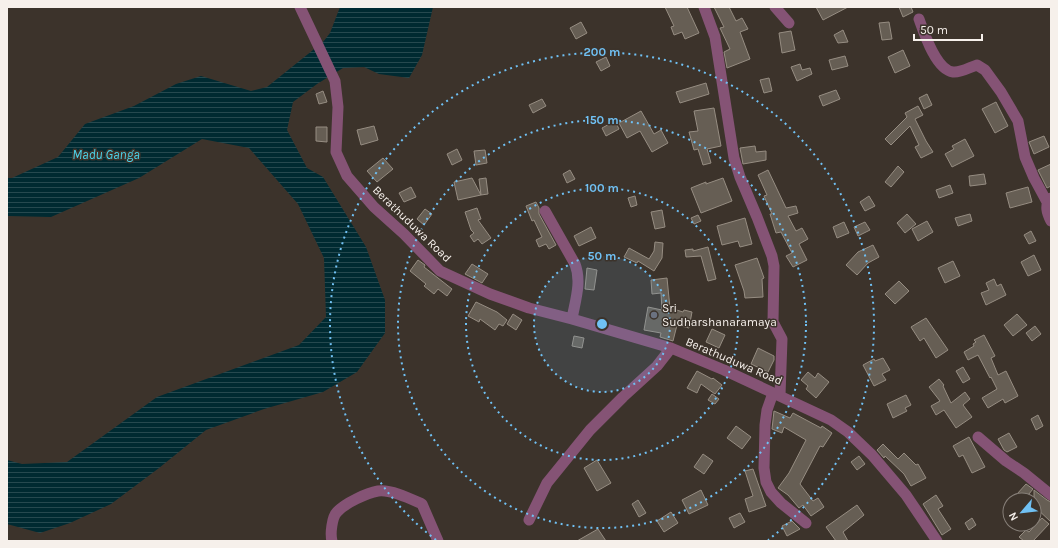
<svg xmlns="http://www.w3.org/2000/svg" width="1058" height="548" font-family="Karla,sans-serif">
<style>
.water{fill:url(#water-rules)}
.building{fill:#665e54;stroke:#968d82}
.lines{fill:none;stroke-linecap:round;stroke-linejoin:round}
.minor{stroke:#855375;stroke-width:11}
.ring{fill:none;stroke:#70c1f4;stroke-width:2;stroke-dasharray:2 4}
.worship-dot{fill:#6b7280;stroke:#3c332b;stroke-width:1.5}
.labels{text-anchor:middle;stroke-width:3;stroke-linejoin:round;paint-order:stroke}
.street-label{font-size:12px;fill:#f6f0eb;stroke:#3c332b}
.poi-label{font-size:12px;fill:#f6f0eb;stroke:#3c332b;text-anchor:start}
.water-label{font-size:13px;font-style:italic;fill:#4bd4eb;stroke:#3c332b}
.centre{fill:#70c1f4;stroke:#3c332b;stroke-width:2}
.ring-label{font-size:12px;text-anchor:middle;font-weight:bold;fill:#70c1f4;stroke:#3c332b;stroke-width:3;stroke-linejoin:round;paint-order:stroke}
</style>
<defs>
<pattern id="water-rules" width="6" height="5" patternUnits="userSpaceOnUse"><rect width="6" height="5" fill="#002a31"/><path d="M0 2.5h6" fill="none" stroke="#26494f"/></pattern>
</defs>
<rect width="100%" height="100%" fill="#3c332b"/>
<path class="water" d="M340 7H433L422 55 409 78 379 74 364 67 343 68 317 84 293 102 287 130 307 168 323 177 366 247 385 300V333L357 372 323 392 264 409 206 430 159 468 111 504 70 523 40 533 7 524V460L22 464 67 462 157 397 299 345 326 317 324 258 298 204 249 148 202 139 139 178 51 217 7 216V178H12L58 157 85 124 134 106 176 84 201 76 251 91 267 87 323 42 330 33Z"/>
<path class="building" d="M665 7H687L699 33 685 39 682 32 674 35 671 27 674 26Z
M714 7H729L736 21 742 18 748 29 740 32 750 59 727 68 724 52 730 49 720 28 724 27Z
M816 7H848L823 20Z
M899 7H911L913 12 903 17Z
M581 22 587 33 576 39 570 28Z
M889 22 892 39 882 40 879 23Z
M843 30 848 42 838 43 834 35Z
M791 31 795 50 782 53 779 33Z
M903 50 910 66 895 73 888 57Z
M845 56 848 66 832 70 829 60Z
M606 57 610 66 601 71 596 62Z
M800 64 802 70 810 68 812 74 797 81 791 67Z
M769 78 772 91 764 93 760 80Z
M706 83 709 94 680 103 676 92Z
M836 90 840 99 823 106 819 96Z
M323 91 327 102 319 104 316 94Z
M927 94 932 105 924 109 919 98Z
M542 99 546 106 533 113 529 105Z
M996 102 1008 126 995 133 982 109Z
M918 106 923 115 915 119 926 141 933 152 921 158 915 147 919 145 910 126 891 145 885 139 907 117 905 113Z
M714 108 721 146 707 149 711 163 703 165 698 149 694 150 689 132 698 131 694 111Z
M641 111 654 134 661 130 668 143 652 152 640 131 627 138 619 123Z
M615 121 619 129 606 136 602 128Z
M374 126 378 140 361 145 357 130Z
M316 127H327V142L316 141Z
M1044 136 1049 147 1034 154 1029 142Z
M965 139 974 156 952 167 945 154 954 149 952 146Z
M755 146 756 152 766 151V160L743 164 740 148Z
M457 149 462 160 452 165 447 154Z
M485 150 487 163 476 165 474 151Z
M383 158 393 169 377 182 367 171Z
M1051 164V186L1047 188 1038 170Z
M898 166 904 172 891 187 885 182Z
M570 170 575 179 567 183 563 174Z
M768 170 786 208 796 206 798 213 788 216 796 231 802 228 808 239 799 244 807 260 793 267 786 256 792 253 781 232 776 233 770 214H772L764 196 767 195 758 175Z
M984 174 986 184 970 186 969 176Z
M472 178 481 195 458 200 454 182Z
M486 178 488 194 481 195 479 179Z
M723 178 732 201 701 213 691 188 706 182V184Z
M950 185 953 193 939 198 936 190Z
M411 187 416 197 404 202 399 193Z
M1028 187 1032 202 1010 208 1006 193Z
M635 196 637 205 631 207 628 198Z
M869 196 875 206 865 211 860 202Z
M536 202 539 208V214L556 245 549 249 546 244 539 247 536 240 542 237 534 220 532 221 526 206Z
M477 208 481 219 478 220 491 238 482 244 478 239 474 242 470 236 474 233 471 230 465 212Z
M425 209 432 214 424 225 417 219Z
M662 210 665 227 655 229 651 212Z
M907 214 916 224 905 233 897 223Z
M970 214 972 221 958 226 955 218Z
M698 215 701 221 694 224 691 218Z
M745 218 752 244 740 247 738 241 722 245 717 226Z
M927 221 933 232 918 241 912 229Z
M844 222 849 233 837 238 833 227Z
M865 222 870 230 858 236 854 227Z
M591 227 596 238 579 246 574 236Z
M1031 231 1036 241 1029 244 1024 235Z
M655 242 663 243 662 258 654 271 638 261 637 263 624 257 629 248 649 259 654 251Z
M873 245 879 257 868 263 857 275 846 265 858 252Z
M708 247 716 279 708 281 701 256 686 257 685 250 693 249V251Z
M1034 255 1041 270 1028 276 1021 262Z
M757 258 764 278 762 279 763 297 745 298 744 291 735 265Z
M418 260 425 265 424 267 452 289 447 296 438 289 434 294 424 286 426 284 410 271Z
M953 261 960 276 945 283 938 268Z
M472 264 488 274 482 283 465 274Z
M587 268 597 270 594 290 585 289Z
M667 278 670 308 683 312 684 310 692 312 689 328 677 325 673 341 660 337 661 333 644 330 648 307 662 310 661 293 652 294 651 280Z
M994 279 997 286 1001 284 1006 295 986 305 981 293 989 290 986 283Z
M899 281 909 291 895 304 885 294Z
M476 302 497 312 507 320 503 326 499 324 495 330 480 319 479 322 468 316Z
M513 314 522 320 516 330 507 324Z
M1017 314 1027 325 1013 336 1004 325Z
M926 318 948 350 936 358 924 338 920 341 911 327Z
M1035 326 1041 334 1032 341 1026 333Z
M712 329 725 335 719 348 706 342Z
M984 335 995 356 991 358 998 375 1006 371 1018 396 1005 403 1003 399 988 408 982 398 997 389 991 377 990 378 978 355 968 360 964 352 974 346 973 344 976 342 974 340Z
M574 336 584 338 582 348 572 346Z
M758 348 774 356V360L768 372 751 364Z
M883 358 890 370 882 374 886 380 874 386 863 365 874 359 875 361Z
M963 367 970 379 963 383 956 371Z
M697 371 712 379 713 378 722 385 715 394 701 384 697 393 687 388Z
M808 372 815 378 818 373 829 382 816 398 806 389 808 386 801 380Z
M939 379 944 385 943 386 951 403 965 392 970 399 963 405 972 417 956 428 944 410 936 415 931 406 940 401 929 387Z
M712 394 719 399 715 404 708 400Z
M906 395 911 405 905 408 907 411 893 418 887 404Z
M774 411 790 418 793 413 821 428 822 426 832 433 823 447 820 446 800 484 813 501 818 498 824 507 811 516 803 505 799 508 788 495 778 488 789 473 806 440 784 427 782 433 772 429Z
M1038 415 1043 426 1036 430 1031 419Z
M736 426 751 437 742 449 727 438Z
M1009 433 1017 447 1007 452 1004 450 998 439Z
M969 437 985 467 972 473 963 455 959 457 953 446Z
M883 444 898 459 904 453 916 465 918 464 926 478 911 486 904 474 885 456 884 458 877 450Z
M703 454 713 461 704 474 694 467Z
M859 456 865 464 857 470 851 462Z
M597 460 611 483 597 491 584 468Z
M753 469 766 506 749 512 745 499 753 496 745 471Z
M1026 484 1033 489 1024 500 1017 494Z
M701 490 708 505 689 514 682 500Z
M1034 490 1047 500 1051 502V522L1034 506Z
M936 495 943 506 938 509 951 529 942 535 923 504Z
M638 500 646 513 639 517 632 504Z
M857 505 864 515 843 532 848 541H836L826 527Z
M671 512 678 523 664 532 657 521Z
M740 513 745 522 734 528 729 518Z
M972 518 976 525 969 530 965 523Z
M1042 518 1049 524 1033 541H1024L1019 537 1026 530 1029 532Z
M792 521 800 529 787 536 782 526Z
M598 529 606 541H577Z"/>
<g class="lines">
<path class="minor" d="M300 7 335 81 338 107 336 152 347 176 374 207 404 234 440 271 490 294 529 308 572 319 671 348 724 370 831 420 848 432 872 455 906 495 937 541
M704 7 715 37 734 158 740 177 757 217 772 256 774 266 773 322 782 339 780 395
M775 7 789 23
M919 19C924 33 936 70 953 72 961 73 970 67 977 65L985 70 1001 92 1018 121 1025 157 1034 178 1047 202
M1051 198C1044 205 1047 213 1051 221
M545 211 575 264C582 282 575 301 572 319
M773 393 767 410 765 425 764 468 766 482 771 492 781 503 806 523
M978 437 1006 461 1024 473 1051 495
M529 520 547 483 590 430 623 397 657 366 671 348
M332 541C330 534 332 517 337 512 345 503 367 493 378 491 391 489 411 499 422 504L438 541"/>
</g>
<circle cx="602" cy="324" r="68" fill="#70c1f4" fill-opacity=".12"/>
<g class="ring">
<circle cx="602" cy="324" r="68"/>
<circle cx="602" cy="324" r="136"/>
<circle cx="602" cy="324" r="204"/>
<path d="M436 540A272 272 0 1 1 768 540"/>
</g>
<circle class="worship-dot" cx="654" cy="315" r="4"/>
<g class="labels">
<g class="street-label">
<text transform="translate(412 224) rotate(44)" y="4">Berathuduwa Road</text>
<text transform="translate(734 361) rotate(23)" y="4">Berathuduwa Road</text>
</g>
<g class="poi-label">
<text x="662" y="312">Sri<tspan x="662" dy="14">Sudharshanaramaya</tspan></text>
</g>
<g class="water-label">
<text x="106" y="159">Madu Ganga</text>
</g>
</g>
<circle cx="602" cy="324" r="6" class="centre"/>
<g class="ring-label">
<text x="602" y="56">200 m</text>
<text x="602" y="124">150 m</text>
<text x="602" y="192">100 m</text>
<text x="602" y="260">50 m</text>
</g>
<rect width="1058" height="548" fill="none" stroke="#f6f0eb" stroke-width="16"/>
<g transform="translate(1022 512) rotate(242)"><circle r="19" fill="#3c332b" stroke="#867f78"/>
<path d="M0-3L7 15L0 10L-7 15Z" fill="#70c1f4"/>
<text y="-6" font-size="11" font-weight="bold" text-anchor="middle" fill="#f6f0eb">N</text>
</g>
<path d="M914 34v6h68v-6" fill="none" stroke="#f6f0eb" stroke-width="2"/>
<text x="920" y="34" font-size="12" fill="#f6f0eb" stroke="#3c332b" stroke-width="3" paint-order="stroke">50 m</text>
</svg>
